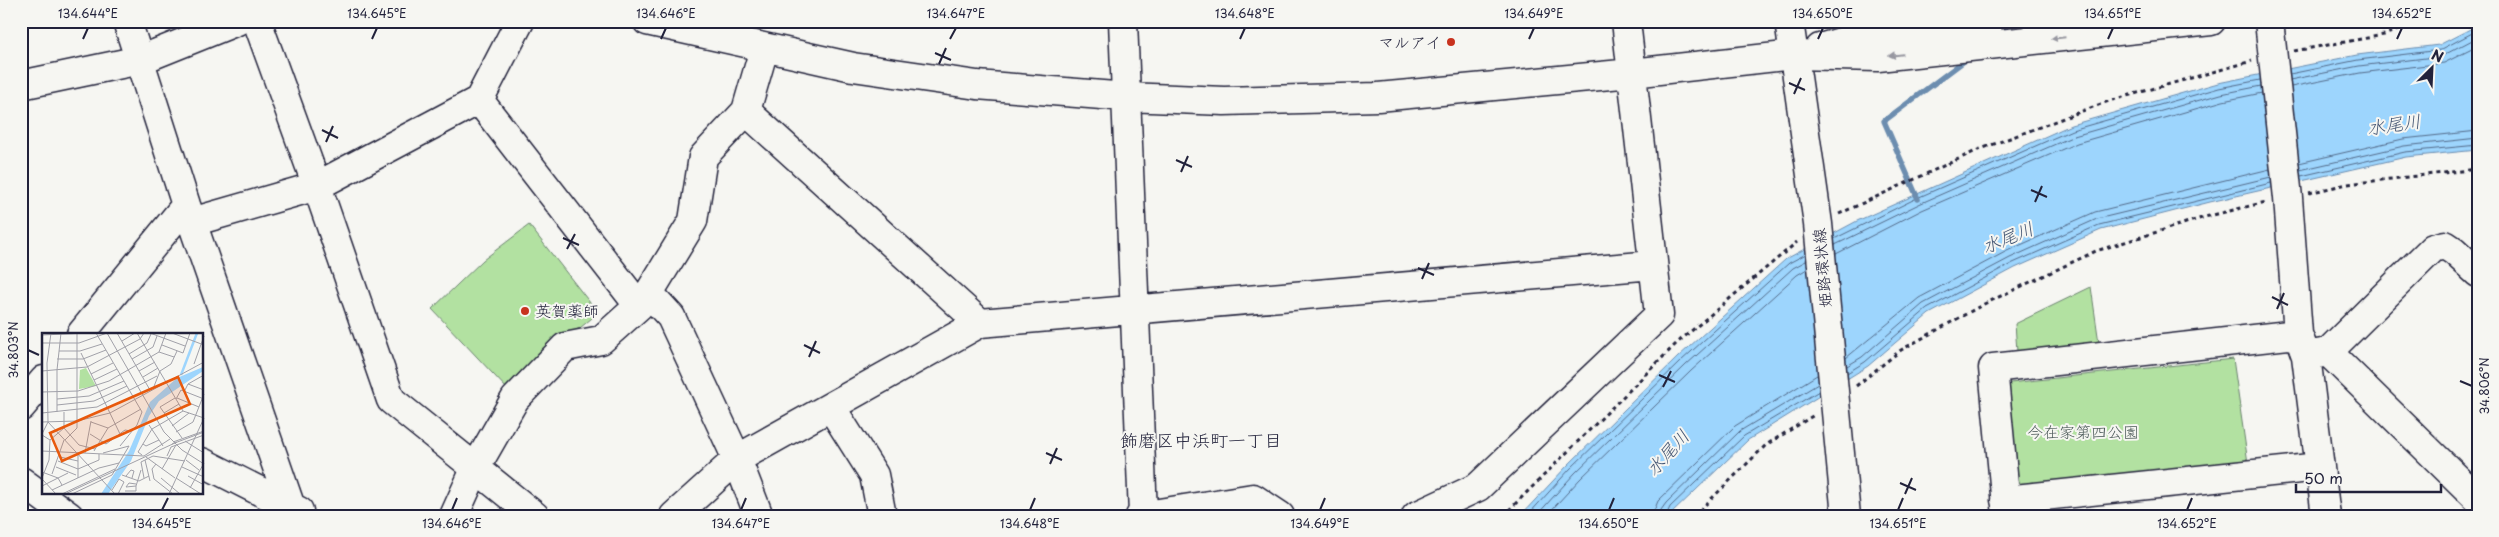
<svg xmlns="http://www.w3.org/2000/svg" width="2499" height="537" font-family="'Playpen Sans','Klee One',sans-serif">
<style>
.green{fill:#b2e1a1;stroke:#6a826e}
.water{fill:#9dd5fd;stroke:#6c8daf}
.lines{fill:none;stroke-linecap:round;stroke-linejoin:round}
.shore{stroke:#536a89;stroke-width:1}
.stream{stroke:#6c8daf;stroke-width:5.5}
.minor-casing{stroke:#22223b;stroke-width:31}
.major-casing{stroke:#22223b;stroke-width:31}
.path{stroke:#22223b;stroke-width:3;stroke-dasharray:4 4;stroke-linecap:butt}
.minor{stroke:#f6f6f2;stroke-width:28}
.major{stroke:#f6f6f2;stroke-width:28}
.oneway{fill:#9797a0}
.ticks{fill:none;stroke:#22223b;stroke-width:2}
.poi-dot{fill:#c8321e;stroke:#f6f6f2;stroke-width:2}
.labels{text-anchor:middle;stroke-width:4;stroke-linejoin:round;paint-order:stroke}
.poi-label{font-size:16px;fill:#22223b;stroke:#f6f6f2;text-anchor:end}
.street-label{font-size:16px;fill:#22223b;stroke:#f6f6f2}
.park-label{font-size:16px;fill:#4d5b5a;stroke:#f6f6f2}
.water-label{font-size:18px;font-style:italic;fill:#475875;stroke:#f6f6f2}
.neighbourhood-label{font-size:18px;fill:#22223b;stroke:#f6f6f2}
.inset-river{fill:none;stroke:#9dd5fd;stroke-width:2.5}
.inset-road{fill:none;stroke:#a1a1a9;stroke-width:1}
.view{fill:#e8590c;fill-opacity:0.15;stroke:#e8590c;stroke-width:2.5}
.inset-edge{fill:none;stroke:#22223b;stroke-width:2.5}
.neatline{fill:none;stroke:#22223b;stroke-width:2}
.ticks-label{font-size:12px;text-anchor:middle;fill:#22223b}
</style>
<rect width="100%" height="100%" fill="#f6f6f2"/>
<filter id="ink" filterUnits="userSpaceOnUse"><feTurbulence type="fractalNoise" baseFrequency=".02" numOctaves="2"/><feDisplacementMap in="SourceGraphic" scale="10" xChannelSelector="R" yChannelSelector="G"/><feConvolveMatrix kernelMatrix="1 2 1 2 8 2 1 2 1" color-interpolation-filters="sRGB"/></filter>
<g filter="url(#ink)">
<path class="green" d="M529 225 598 313 580 328 554 340 508 390 432 309 483 260Z
M2091 287 2099 343 2017 351 2015 324Z
M2233 359 2249 470 2018 489 2007 388 2010 383Z"/>
<path class="water" d="M2478 25V150L2406 157 2210 202 2101 230 2015 268 1929 314 1868 366 1748 440 1669 516H1520L1567 466 1678 357 1786 259 1857 221 2071 125 2218 83 2357 55 2439 45Z"/>
<g class="lines">
<path class="shore" d="M2290 74 2358 60 2440 50 2478 30
M2290 80 2359 66 2442 56 2478 37
M2291 87 2360 73 2444 63 2478 46
M2299 163 2403 139 2478 131
M2300 170 2404 146 2478 138
M2301 176 2405 152 2478 145
M1834 239 1917 198 2072 130 2219 88 2260 80
M1835 245 1919 204 2074 136 2221 94 2261 86
M1836 254 1922 210 2077 143 2223 101 2262 93
M1846 358 1919 298 2007 251 2095 212 2270 169
M1847 366 1862 357 1923 304 2010 258 2097 219 2271 177
M1847 373 1865 362 1927 309 2013 263 2099 225 2271 183
M1527 516 1570 469 1681 361 1789 263 1806 254
M1536 516 1575 473 1686 365 1793 268 1806 261
M1546 516 1580 479 1691 371 1797 275 1807 269
M1652 516 1658 501 1735 426 1817 375
M1660 516 1661 510 1666 503 1740 431 1818 384
M1666 516 1670 507 1744 436 1819 391"/>
<path class="stream" d="M1999 34 2015 21
M1918 199 1884 121 1968 58"/>
<defs>
<path id="minor" d="M127 21 186 205 294 516
M257 21 317 186 391 400 535 516
M647 21 853 67 977 85 1127 97 1224 101 1378 97 1632 73 1794 55 1878 57 2211 21
M1123 21 1143 514
M2269 21 2288 198 2298 334 2306 356 2326 516
M1820 48 1876 32 1990 21
M21 85 140 60 237 21
M479 100 639 306
M746 111 980 323 1653 265
M192 222 317 186 479 100 520 21
M649 293 671 317 737 459 759 516
M81 334 186 205
M2328 352 2478 499
M2306 356 2328 352 2433 248 2445 245 2454 251 2478 273
M21 407 44 380
M831 407 874 475 882 516
M202 462 299 511
M21 481 69 516
M2005 500 2320 467
M454 516 476 467 515 399 565 347 601 340 639 306 649 293 693 221 703 157 746 111 764 49
M674 516 737 459 980 323
M1140 516 1253 498 1280 516
M1416 516 1478 487 1659 315 1626 21
M2007 516 1993 368 2298 334"/>
<path id="major" d="M1789 21 1818 224 1846 516"/>
</defs>
<use href="#minor" class="minor-casing"/>
<use href="#major" class="major-casing"/>
<path class="path" d="M2294 51 2384 35 2423 21
M2309 193 2347 184 2478 169
M1839 214 1978 150 2109 101 2252 61
M1856 386 1901 350 1984 304 2096 251 2205 217 2266 202
M1503 516 1677 343 1797 242
M1694 516 1766 445 1814 415"/>
<use href="#minor" class="minor"/>
<use href="#major" class="major"/>
</g>
<defs><path id="oneway-solid" d="M-6-.8H1V-3.2L6.5 0L1 3.2V.8H-6Z" transform="scale(1.25)"/></defs>
<g class="oneway">
<use href="#oneway-solid" transform="translate(2058 38) rotate(174)"/>
<use href="#oneway-solid" transform="translate(1896 55) rotate(174)"/>
</g>
</g>
<path class="ticks" d="M83 39 88 28M372 39 377 28M661 39 666 28M950 39 956 28M1240 39 1245 28M1529 39 1534 28M1818 39 1823 28M2108 39 2113 28M2397 39 2402 28M935 53 951 60M939 64 946 48M1789 83 1805 90M1794 94 1801 78M322 130 338 138M326 142 333 126M1176 160 1192 167M1181 172 1188 156M2031 190 2047 197M2035 202 2042 186M563 238 579 245M567 249 575 234M1418 268 1434 275M1422 279 1429 263M2272 297 2288 305M2277 309 2284 293M804 345 820 353M28 350 39 355M809 357 816 341M1659 375 1675 382M2460 381 2472 386M1663 387 1671 371M1046 453 1062 460M1050 464 1057 448M1900 483 1916 490M1905 494 1912 478M162 510 168 498M452 510 457 498M741 510 746 498M1030 510 1035 498M1320 510 1325 498M1609 510 1614 498M1898 510 1903 498M2187 510 2192 498"/>
<g class="poi-dot">
<circle cx="1451" cy="42" r="5"/>
<circle cx="525" cy="311" r="5"/>
</g>
<g class="labels">
<g class="poi-label">
<text x="1441" y="48">マルアイ</text>
<text x="535" y="317" text-anchor="start">英賀薬師</text>
</g>
<g class="street-label">
<text transform="translate(1822 268) rotate(-95)" y="6">姫路環状線</text>
</g>
<g class="park-label">
<text x="2083" y="438">今在家第四公園</text>
</g>
<g class="water-label">
<text transform="translate(2394 125) rotate(-8)" y="6">水尾川</text>
<text transform="translate(2008 238) rotate(-22)" y="6">水尾川</text>
<text transform="translate(1668 453) rotate(-48)" y="6">水尾川</text>
</g>
<g class="neighbourhood-label">
<text x="1201" y="447">飾磨区中浜町一丁目</text>
</g>
</g>
<g transform="translate(42 333)">
<rect width="161" height="161" fill="#f6f6f2"/>
<path d="M44 35 54 53 37 56 38 37Z" fill="#b2e1a1"/>
<path d="M161 34V38L117 68 107 83 89 128 66 161H59L87 118 108 69 135 45Z" fill="#9dd5fd"/>
<path class="inset-river" d="M139 42 155 0"/>
<path class="inset-road" d="M54 0 100 79 95 92 78 113M65 0 122 99 140 117 162 131M75 0 108 57M95 0 141 78 162 85M108 0 143 13M130 0 162 12M0 2 46 0M80 8 93 0M0 10H37L65 0M120 12 141 20 148 0M17 18H38L60 11M117 19 132 24M39 20 78 101M87 21 105 10 109 1M15 26H41L64 17M90 26 111 14 115 3M152 31 162 3M0 38 45 34 98 6 102 0M97 38 113 29M49 41 71 30M101 44 116 35M52 47 75 36M146 51 162 57M111 56 118 38 129 31 135 18M0 59 36 58 67 48 117 19 124 0M142 59 146 51 162 42M133 65 118 74 140 105M135 65 157 74M15 66 47 63 82 48M134 66 139 57 162 66M15 72 52 68 85 53M15 79V37L19 0M0 80 55 74 115 43M122 80 137 71M0 89 35 88 68 80 162 29M6 89 73 161M49 89 66 95 99 76M107 92 121 113M130 93 147 80M22 95 37 112 53 116M134 99 151 89 162 61M0 101 6 89 5 30 9 0M48 101 64 111 83 97 89 98M0 102 8 107 22 95V79M23 107 35 95V0M143 108 162 120M131 109 162 98M101 111 104 113 117 107M130 111 162 99M0 118 102 123 128 106M52 118 66 95M43 120 49 88M61 120 87 113M100 122 96 119 110 96 141 78M125 123 129 114 162 102M18 124 36 128M104 124 133 145M103 127 108 148M144 127 157 137M16 128 36 136 57 127V121M114 131 110 136 112 146 131 161M14 134 34 142M140 134 162 144M120 136 134 112M0 139 16 145 20 152M10 141 22 107M80 142 97 148 107 143M84 143 89 137 92 138 90 145M146 143 162 152M0 145 7 127 8 107M36 145V121M102 145 99 129 111 123 143 128M119 145 138 161M134 145 159 161M0 146 14 161M94 151 87 150 84 154 94 153 99 137M0 153 26 140M148 155 162 130M10 157 57 135 77 130M70 157 77 146 82 149 76 161M83 158H94V153M20 161 73 136M23 161 135 109M30 161 70 142 87 113M127 161 162 85"/>
<path class="view" d="M136 44 148 71 20 128 8 100Z"/>
<rect width="161" height="161" class="inset-edge"/>
</g>
<rect width="2499" height="537" fill="none" stroke="#f6f6f2" stroke-width="55"/>
<g transform="translate(2432 68) rotate(24)" stroke="#f6f6f2" stroke-width="4" paint-order="stroke">
<path d="M0-4L9 19L0 12L-9 19Z" fill="#22223b"/>
<text y="-8" font-size="14" font-weight="bold" text-anchor="middle" fill="#22223b">N</text>
</g>
<path d="M2296 484v8h145v-8" fill="none" stroke="#22223b" stroke-width="2.5"/>
<text x="2304" y="484" font-size="15" fill="#22223b" stroke="#f6f6f2" stroke-width="4" paint-order="stroke">50 m</text>
<rect x="28" y="28" width="2444" height="482" class="neatline"/>
<g class="ticks-label">
<text x="88" y="18">134.644°E</text>
<text x="377" y="18">134.645°E</text>
<text x="666" y="18">134.646°E</text>
<text x="956" y="18">134.647°E</text>
<text x="1245" y="18">134.648°E</text>
<text x="1534" y="18">134.649°E</text>
<text x="1823" y="18">134.650°E</text>
<text x="2113" y="18">134.651°E</text>
<text x="2402" y="18">134.652°E</text>
<text transform="translate(14 350) rotate(-90)" y="4">34.803°N</text>
<text transform="translate(2485 386) rotate(-90)" y="4">34.806°N</text>
<text x="162" y="528">134.645°E</text>
<text x="452" y="528">134.646°E</text>
<text x="741" y="528">134.647°E</text>
<text x="1030" y="528">134.648°E</text>
<text x="1320" y="528">134.649°E</text>
<text x="1609" y="528">134.650°E</text>
<text x="1898" y="528">134.651°E</text>
<text x="2187" y="528">134.652°E</text>
</g>
</svg>
